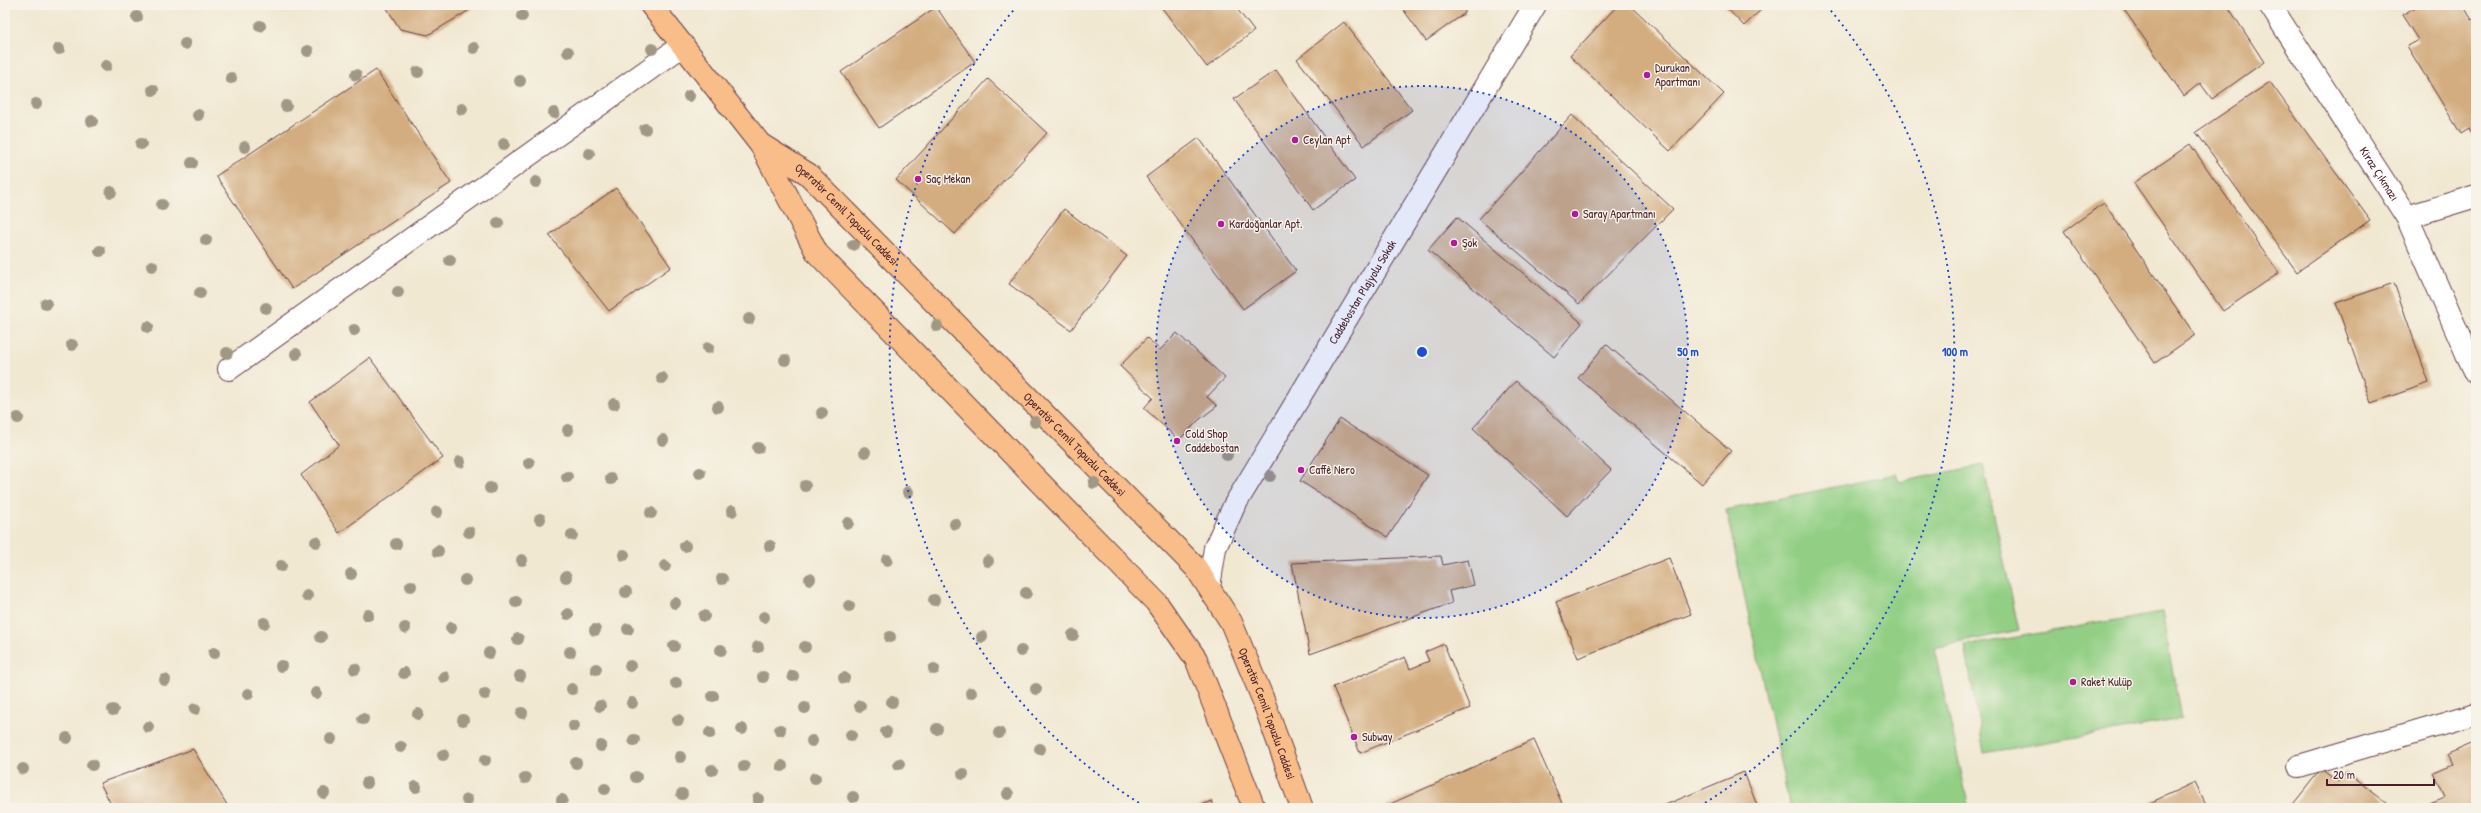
<svg xmlns="http://www.w3.org/2000/svg" width="2481" height="813" font-family="'Patrick Hand',sans-serif">
<style>
.green{fill:#92cf84;stroke:#6e7758}
.building{fill:#d3ad80}
.lines{fill:none;stroke-linecap:round;stroke-linejoin:round}
.pedestrian-casing{stroke:#633d44;stroke-width:24}
.minor-casing{stroke:#633d44;stroke-width:24}
.primary-casing{stroke:#633d44;stroke-width:24}
.pedestrian{stroke:#fff;stroke-width:22}
.minor{stroke:#fff;stroke-width:22}
.primary{stroke:#f8bd89;stroke-width:22}
.tree{fill:#a19785}
.ring{fill:none;stroke:#1d4ed8;stroke-width:2;stroke-dasharray:2 4}
.poi-dot{fill:#b5179e;stroke:#f7f3e8;stroke-width:1.5}
.labels{text-anchor:middle;stroke-width:3;stroke-linejoin:round;paint-order:stroke}
.poi-label{font-size:12px;fill:#4a1f2b;stroke:#f7f3e8;text-anchor:start}
.street-label{font-size:12px;fill:#4a1f2b;stroke:#f7f3e8}
.centre{fill:#1d4ed8;stroke:#f7f3e8;stroke-width:2}
.ring-label{font-size:12px;text-anchor:middle;font-weight:bold;fill:#1d4ed8;stroke:#f7f3e8;stroke-width:3;stroke-linejoin:round;paint-order:stroke}
</style>
<rect width="100%" height="100%" fill="#f7f3e8"/>
<filter id="ink" filterUnits="userSpaceOnUse"><feTurbulence type="fractalNoise" baseFrequency=".025" numOctaves="2"/><feDisplacementMap in="SourceGraphic" scale="8" xChannelSelector="R" yChannelSelector="G"/><feConvolveMatrix kernelMatrix="1 2 1 2 8 2 1 2 1" color-interpolation-filters="sRGB"/></filter>
<filter id="wash" filterUnits="userSpaceOnUse"><feTurbulence type="fractalNoise" baseFrequency=".012" numOctaves="4" result="noise"/><feDisplacementMap in="SourceGraphic" scale="16" xChannelSelector="R" yChannelSelector="G"/><feGaussianBlur stdDeviation="0.9" result="paint"/><feColorMatrix in="noise" values="0 0 0 0 0 0 0 0 0 0 0 0 0 0 0 0 0 1.4 0 .05"/><feComposite in="paint" operator="in"/></filter>
<g filter="url(#wash)">
<rect width="100%" height="100%" fill="#f1e8d1"/>
<path class="green" d="M1983 465 2019 630 1934 648 1969 808H1790L1726 510 1896 474 1899 482Z
M2162 612 2181 719 1984 753 1965 646Z"/>
<g id="blocks">
<path class="building" d="M385 5H478L428 35 400 29Z
M1166 5H1234L1254 31 1207 67 1162 8Z
M1400 5H1465V13L1426 41Z
M1618 5H1630L1724 94 1670 151 1570 56Z
M1724 5H1766L1744 26Z
M2121 5H2227L2264 62 2212 99 2200 83 2184 96Z
M2419 5H2463L2472 20 2476 18V141L2469 129 2461 134 2407 46 2418 40 2402 15Z
M936 7 975 62 879 128 841 72Z
M1344 22 1412 110 1364 146 1297 59Z
M376 70 451 183 292 289 216 176Z
M1276 70 1355 180 1313 210 1234 99Z
M988 79 1047 133 955 234 896 180Z
M2270 82 2370 220 2297 272 2196 132Z
M1572 115 1673 209 1579 304 1479 219Z
M1199 138 1296 271 1243 309 1146 177Z
M2190 144 2279 273 2223 311 2134 183Z
M616 188 671 267 609 311 549 235Z
M2104 203 2195 335 2155 363 2064 231Z
M1064 209 1127 256 1071 330 1009 284Z
M1457 217 1582 323 1554 357 1428 250Z
M2394 283 2429 383 2371 403 2336 303Z
M1177 333 1225 378 1207 397 1217 406 1200 419 1179 440 1144 408 1153 398 1120 366 1147 338 1160 350Z
M1606 344 1731 451 1702 484 1578 378Z
M370 358 443 458 339 533 301 475 339 445 310 402Z
M1516 381 1611 470 1567 516 1473 428Z
M1340 419 1428 475 1388 537 1300 481Z
M1441 556 1443 565 1468 560 1474 585 1449 591 1452 603 1310 654 1292 563Z
M1669 558 1691 614 1578 658 1556 602Z
M1444 644 1470 708 1360 753 1333 687 1405 657 1410 669 1429 661 1425 652Z
M1534 740 1564 808H1381Z
M2476 742V808H2432L2430 803 2445 797 2434 772 2453 764 2448 754Z
M193 749 229 808H113L100 783Z
M2321 769 2338 782 2346 772 2387 803 2383 808H2290Z
M1744 772 1758 808H1658Z
M2195 782 2208 808H2139Z
M1212 801 1215 808H1194Z"/>
</g>
</g>
<g filter="url(#ink)">
<use href="#blocks" fill-opacity="0" stroke="#633d44" stroke-width="1"/>
<g class="lines">
<defs>
<path id="pedestrian" d="M2467 354 2476 373"/>
<g id="minor">
<path id="s1" d="M2270 5 2407 217 2467 354"/>
<path d="M2407 217 2476 196"/>
<path d="M229 369 683 45"/>
<path id="s2" d="M1209 587 1215 548 1234 506 1535 5"/>
<path d="M2299 766 2476 714"/>
</g>
<g id="primary">
<path id="s3" d="M651 5 760 144 808 174 1196 568 1231 622 1262 697 1302 808"/>
<path d="M761 145 817 253 1156 602 1196 659 1254 808"/>
</g>
</defs>
<use href="#pedestrian" class="pedestrian-casing"/>
<use href="#minor" class="minor-casing"/>
<use href="#primary" class="primary-casing"/>
<use href="#pedestrian" class="pedestrian"/>
<use href="#minor" class="minor"/>
<use href="#primary" class="primary"/>
</g>
<g class="tree">
<circle cx="522" cy="16" r="6"/>
<circle cx="137" cy="17" r="6"/>
<circle cx="260" cy="26" r="6"/>
<circle cx="185" cy="44" r="6"/>
<circle cx="474" cy="48" r="6"/>
<circle cx="59" cy="49" r="6"/>
<circle cx="652" cy="49" r="6"/>
<circle cx="308" cy="51" r="6"/>
<circle cx="568" cy="52" r="6"/>
<circle cx="106" cy="66" r="6"/>
<circle cx="418" cy="72" r="6"/>
<circle cx="356" cy="75" r="6"/>
<circle cx="231" cy="78" r="6"/>
<circle cx="520" cy="81" r="6"/>
<circle cx="153" cy="90" r="6"/>
<circle cx="689" cy="96" r="6"/>
<circle cx="36" cy="104" r="6"/>
<circle cx="286" cy="106" r="6"/>
<circle cx="462" cy="109" r="6"/>
<circle cx="554" cy="113" r="6"/>
<circle cx="198" cy="115" r="6"/>
<circle cx="92" cy="121" r="6"/>
<circle cx="645" cy="129" r="6"/>
<circle cx="141" cy="144" r="6"/>
<circle cx="504" cy="144" r="6"/>
<circle cx="245" cy="147" r="6"/>
<circle cx="589" cy="154" r="6"/>
<circle cx="192" cy="163" r="6"/>
<circle cx="536" cy="182" r="6"/>
<circle cx="111" cy="192" r="6"/>
<circle cx="162" cy="205" r="6"/>
<circle cx="498" cy="223" r="6"/>
<circle cx="206" cy="240" r="6"/>
<circle cx="853" cy="245" r="6"/>
<circle cx="100" cy="251" r="6"/>
<circle cx="450" cy="260" r="6"/>
<circle cx="152" cy="266" r="6"/>
<circle cx="398" cy="292" r="6"/>
<circle cx="200" cy="293" r="6"/>
<circle cx="46" cy="304" r="6"/>
<circle cx="266" cy="308" r="6"/>
<circle cx="749" cy="319" r="6"/>
<circle cx="937" cy="326" r="6"/>
<circle cx="148" cy="327" r="6"/>
<circle cx="354" cy="330" r="6"/>
<circle cx="72" cy="345" r="6"/>
<circle cx="708" cy="348" r="6"/>
<circle cx="227" cy="353" r="6"/>
<circle cx="296" cy="354" r="6"/>
<circle cx="785" cy="360" r="6"/>
<circle cx="662" cy="378" r="6"/>
<circle cx="614" cy="404" r="6"/>
<circle cx="718" cy="407" r="6"/>
<circle cx="822" cy="413" r="6"/>
<circle cx="18" cy="418" r="6"/>
<circle cx="1035" cy="422" r="6"/>
<circle cx="568" cy="430" r="6"/>
<circle cx="663" cy="440" r="6"/>
<circle cx="758" cy="448" r="6"/>
<circle cx="865" cy="452" r="6"/>
<circle cx="1227" cy="455" r="6"/>
<circle cx="460" cy="462" r="6"/>
<circle cx="529" cy="463" r="6"/>
<circle cx="700" cy="473" r="6"/>
<circle cx="1270" cy="476" r="6"/>
<circle cx="567" cy="477" r="6"/>
<circle cx="611" cy="479" r="6"/>
<circle cx="1094" cy="483" r="6"/>
<circle cx="805" cy="486" r="6"/>
<circle cx="490" cy="488" r="6"/>
<circle cx="908" cy="492" r="6"/>
<circle cx="732" cy="511" r="6"/>
<circle cx="437" cy="512" r="6"/>
<circle cx="651" cy="513" r="6"/>
<circle cx="540" cy="519" r="6"/>
<circle cx="848" cy="523" r="6"/>
<circle cx="955" cy="524" r="6"/>
<circle cx="469" cy="532" r="6"/>
<circle cx="572" cy="535" r="6"/>
<circle cx="316" cy="542" r="6"/>
<circle cx="396" cy="544" r="6"/>
<circle cx="685" cy="546" r="6"/>
<circle cx="770" cy="546" r="6"/>
<circle cx="438" cy="551" r="6"/>
<circle cx="624" cy="555" r="6"/>
<circle cx="522" cy="560" r="6"/>
<circle cx="887" cy="560" r="6"/>
<circle cx="988" cy="561" r="6"/>
<circle cx="281" cy="566" r="6"/>
<circle cx="665" cy="566" r="6"/>
<circle cx="351" cy="574" r="6"/>
<circle cx="566" cy="577" r="6"/>
<circle cx="722" cy="579" r="6"/>
<circle cx="810" cy="579" r="6"/>
<circle cx="465" cy="580" r="6"/>
<circle cx="411" cy="586" r="6"/>
<circle cx="626" cy="592" r="6"/>
<circle cx="1026" cy="593" r="6"/>
<circle cx="307" cy="596" r="6"/>
<circle cx="934" cy="600" r="6"/>
<circle cx="516" cy="602" r="6"/>
<circle cx="675" cy="603" r="6"/>
<circle cx="849" cy="606" r="6"/>
<circle cx="568" cy="614" r="6"/>
<circle cx="368" cy="615" r="6"/>
<circle cx="704" cy="616" r="6"/>
<circle cx="764" cy="617" r="6"/>
<circle cx="264" cy="623" r="6"/>
<circle cx="405" cy="628" r="6"/>
<circle cx="451" cy="628" r="6"/>
<circle cx="628" cy="629" r="6"/>
<circle cx="595" cy="630" r="6"/>
<circle cx="1073" cy="635" r="6"/>
<circle cx="321" cy="637" r="6"/>
<circle cx="890" cy="637" r="6"/>
<circle cx="982" cy="637" r="6"/>
<circle cx="518" cy="639" r="6"/>
<circle cx="674" cy="646" r="6"/>
<circle cx="758" cy="647" r="6"/>
<circle cx="805" cy="647" r="6"/>
<circle cx="721" cy="650" r="6"/>
<circle cx="1021" cy="651" r="6"/>
<circle cx="570" cy="652" r="6"/>
<circle cx="214" cy="653" r="6"/>
<circle cx="489" cy="653" r="6"/>
<circle cx="281" cy="666" r="6"/>
<circle cx="630" cy="666" r="6"/>
<circle cx="355" cy="669" r="6"/>
<circle cx="596" cy="669" r="6"/>
<circle cx="934" cy="669" r="6"/>
<circle cx="404" cy="673" r="6"/>
<circle cx="520" cy="676" r="6"/>
<circle cx="793" cy="676" r="6"/>
<circle cx="444" cy="677" r="6"/>
<circle cx="763" cy="677" r="6"/>
<circle cx="844" cy="678" r="6"/>
<circle cx="165" cy="680" r="6"/>
<circle cx="676" cy="683" r="6"/>
<circle cx="572" cy="689" r="6"/>
<circle cx="1036" cy="689" r="6"/>
<circle cx="316" cy="693" r="6"/>
<circle cx="971" cy="693" r="6"/>
<circle cx="248" cy="694" r="6"/>
<circle cx="485" cy="694" r="6"/>
<circle cx="713" cy="696" r="6"/>
<circle cx="892" cy="702" r="6"/>
<circle cx="632" cy="703" r="6"/>
<circle cx="600" cy="706" r="6"/>
<circle cx="860" cy="706" r="6"/>
<circle cx="805" cy="708" r="6"/>
<circle cx="195" cy="709" r="6"/>
<circle cx="113" cy="710" r="6"/>
<circle cx="522" cy="713" r="6"/>
<circle cx="418" cy="714" r="6"/>
<circle cx="363" cy="719" r="6"/>
<circle cx="463" cy="720" r="6"/>
<circle cx="678" cy="720" r="6"/>
<circle cx="574" cy="726" r="6"/>
<circle cx="148" cy="727" r="6"/>
<circle cx="742" cy="729" r="6"/>
<circle cx="937" cy="729" r="6"/>
<circle cx="780" cy="730" r="6"/>
<circle cx="886" cy="732" r="6"/>
<circle cx="710" cy="733" r="6"/>
<circle cx="999" cy="733" r="6"/>
<circle cx="851" cy="735" r="6"/>
<circle cx="67" cy="738" r="6"/>
<circle cx="331" cy="739" r="6"/>
<circle cx="634" cy="740" r="6"/>
<circle cx="812" cy="741" r="6"/>
<circle cx="601" cy="746" r="6"/>
<circle cx="401" cy="747" r="6"/>
<circle cx="1040" cy="749" r="6"/>
<circle cx="443" cy="755" r="6"/>
<circle cx="680" cy="757" r="6"/>
<circle cx="485" cy="760" r="6"/>
<circle cx="576" cy="763" r="6"/>
<circle cx="899" cy="764" r="6"/>
<circle cx="92" cy="765" r="6"/>
<circle cx="744" cy="766" r="6"/>
<circle cx="782" cy="766" r="6"/>
<circle cx="23" cy="769" r="6"/>
<circle cx="712" cy="770" r="6"/>
<circle cx="963" cy="774" r="6"/>
<circle cx="636" cy="777" r="6"/>
<circle cx="525" cy="778" r="6"/>
<circle cx="815" cy="778" r="6"/>
<circle cx="367" cy="783" r="6"/>
<circle cx="416" cy="787" r="6"/>
<circle cx="605" cy="789" r="6"/>
<circle cx="324" cy="793" r="6"/>
<circle cx="682" cy="794" r="6"/>
<circle cx="1008" cy="794" r="6"/>
<circle cx="853" cy="797" r="6"/>
<circle cx="758" cy="799" r="6"/>
<circle cx="467" cy="800" r="6"/>
<circle cx="562" cy="800" r="6"/>
</g>
</g>
<circle cx="1422" cy="352" r="266" fill="#1d4ed8" fill-opacity=".12"/>
<g class="ring">
<circle cx="1422" cy="352" r="266"/>
<path d="M1144 806A533 533 0 0 1 1017 6M1827 6A533 533 0 0 1 1700 806"/>
</g>
<g class="poi-dot">
<circle cx="1647" cy="75" r="4"/>
<circle cx="1295" cy="140" r="4"/>
<circle cx="918" cy="179" r="4"/>
<circle cx="1575" cy="214" r="4"/>
<circle cx="1221" cy="224" r="4"/>
<circle cx="1454" cy="243" r="4"/>
<circle cx="1177" cy="441" r="4"/>
<circle cx="1301" cy="470" r="4"/>
<circle cx="2073" cy="682" r="4"/>
<circle cx="1354" cy="737" r="4"/>
</g>
<g class="labels">
<g class="poi-label">
<text x="1655" y="72">Durukan<tspan x="1655" dy="14">Apartmanı</tspan></text>
<text x="1303" y="144">Ceylan Apt</text>
<text x="926" y="183">Saç Mekan</text>
<text x="1583" y="218">Saray Apartmanı</text>
<text x="1229" y="228">Kardoğanlar Apt.</text>
<text x="1462" y="247">Şok</text>
<text x="1185" y="438">Cold Shop<tspan x="1185" dy="14">Caddebostan</tspan></text>
<text x="1309" y="474">Caffè Nero</text>
<text x="2081" y="686">Raket Kulüp</text>
<text x="1362" y="741">Subway</text>
</g>
<g class="street-label">
<text dy="4" stroke="none"><textPath href="#s1" startOffset="201">Kiraz Çıkmazı</textPath></text>
<text dy="4" stroke="none"><textPath href="#s3" startOffset="289">Operatör Cemil Topuzlu Caddesi</textPath></text>
<text dy="4" stroke="none"><textPath href="#s2" startOffset="335">Caddebostan Plajyolu Sokak</textPath></text>
<text dy="4" stroke="none"><textPath href="#s3" startOffset="613">Operatör Cemil Topuzlu Caddesi</textPath></text>
<text dy="4" stroke="none"><textPath href="#s3" startOffset="949">Operatör Cemil Topuzlu Caddesi</textPath></text>
</g>
</g>
<circle cx="1422" cy="352" r="6" class="centre"/>
<g class="ring-label">
<text x="1688" y="356">50 m</text>
<text x="1955" y="356">100 m</text>
</g>
<rect width="2481" height="813" fill="none" stroke="#f7f3e8" stroke-width="20"/>
<path d="M2327 779v6h107v-6" fill="none" stroke="#4a1f2b" stroke-width="2"/>
<text x="2333" y="779" font-size="12" fill="#4a1f2b" stroke="#f7f3e8" stroke-width="3" paint-order="stroke">20 m</text>
</svg>
